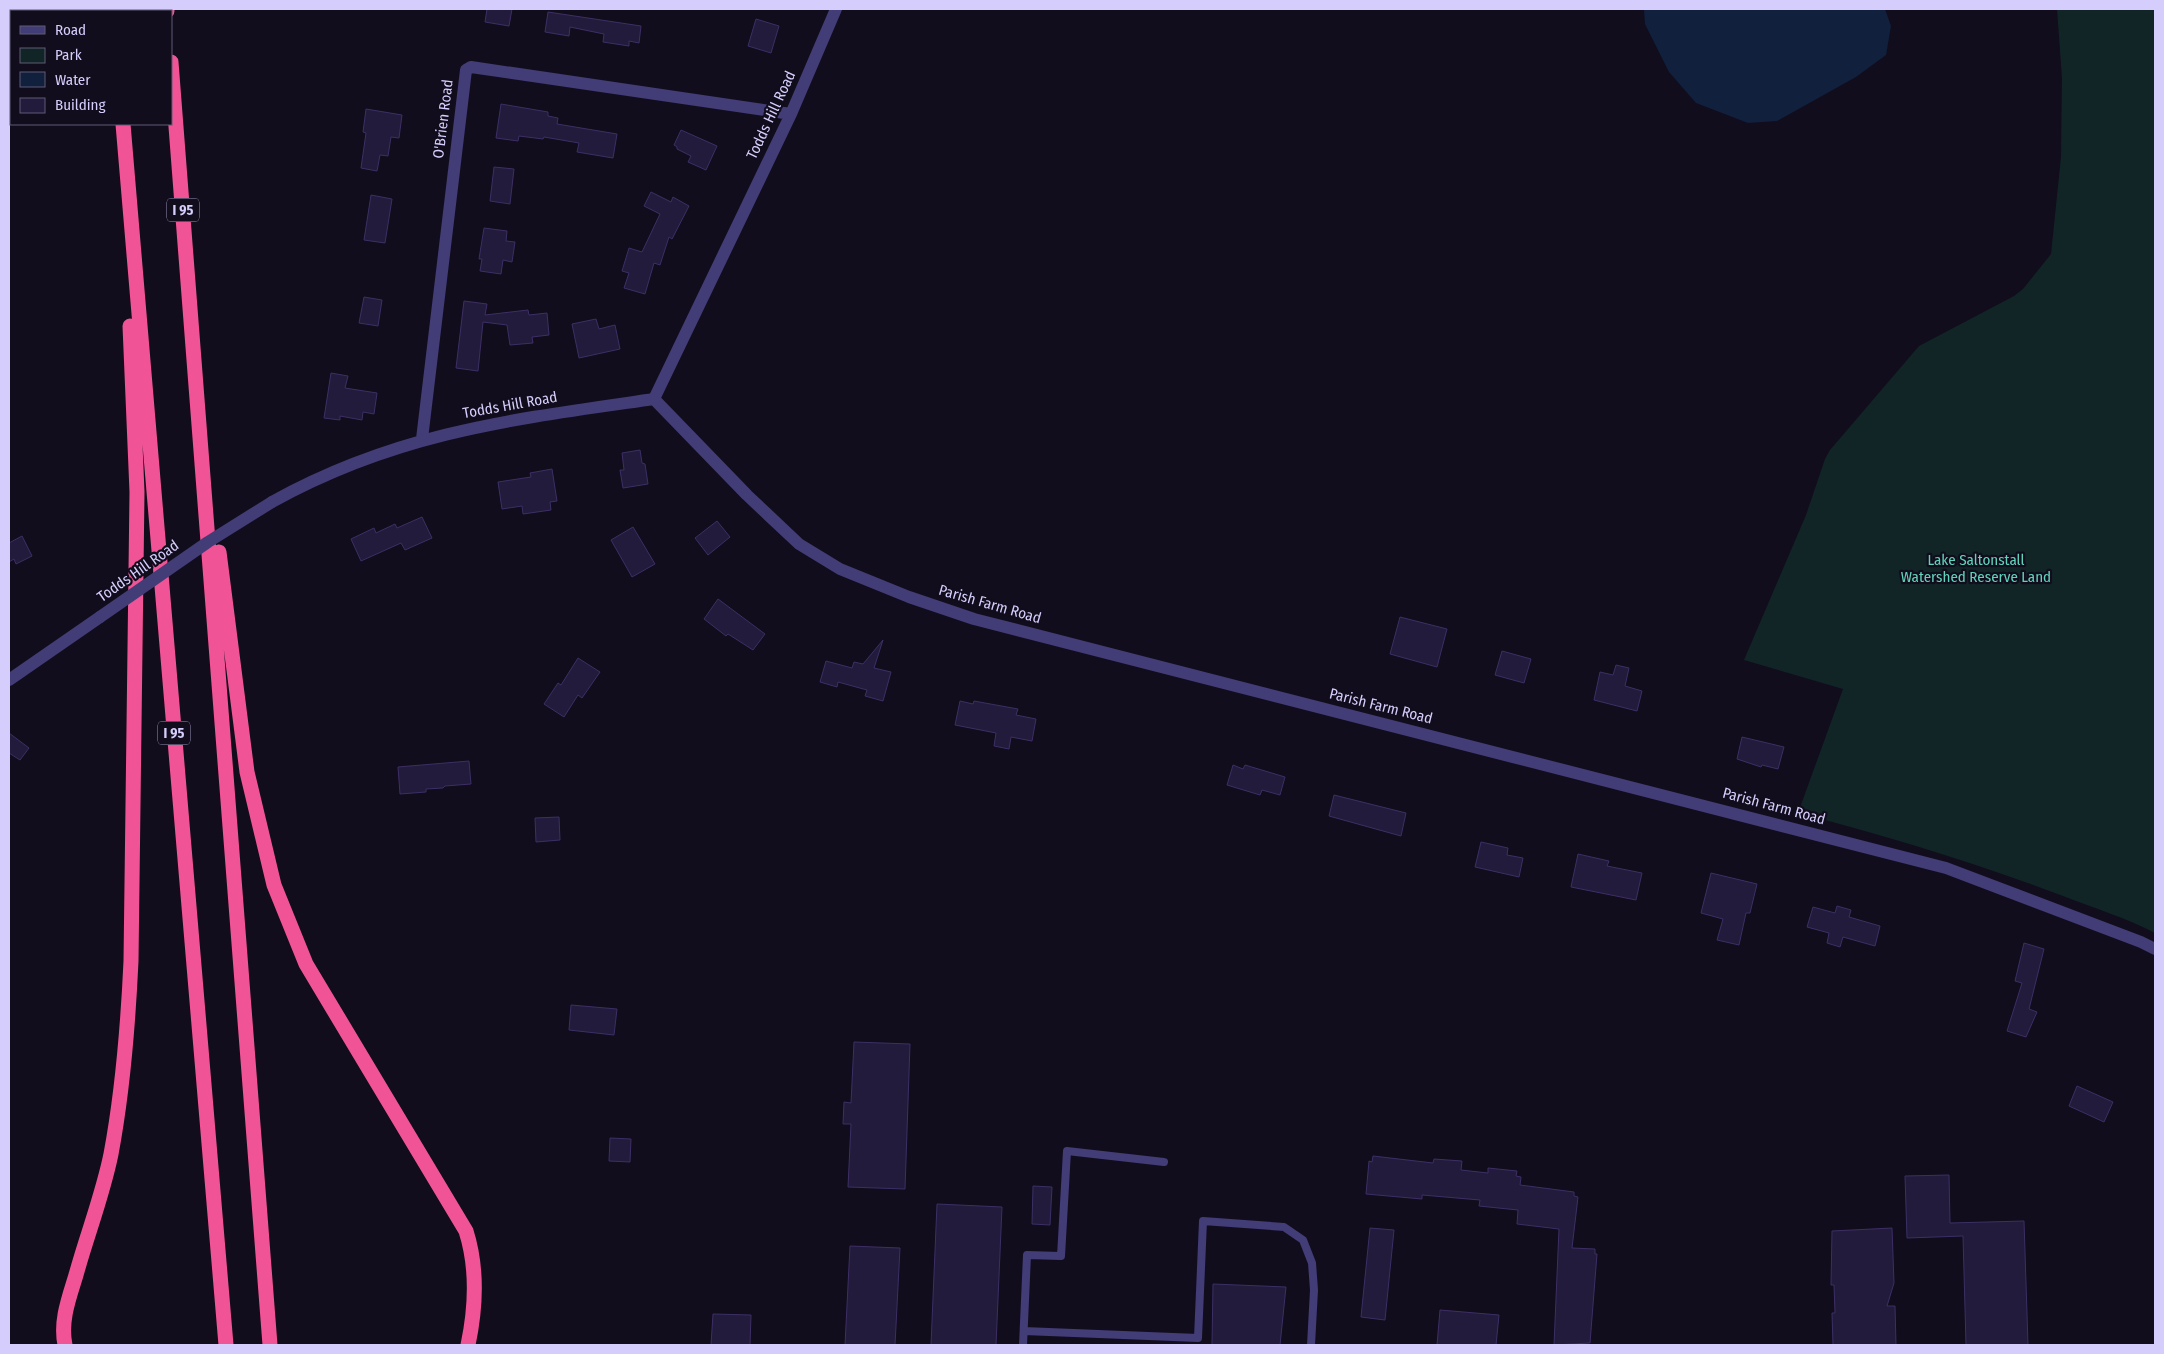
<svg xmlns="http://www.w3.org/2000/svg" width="2164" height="1354" font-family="'Fira Sans Condensed',sans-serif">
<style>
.green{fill:#112526}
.water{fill:#11203d}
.building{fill:#231b3c;stroke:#3d2f65}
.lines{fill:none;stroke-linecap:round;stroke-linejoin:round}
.service{stroke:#423c77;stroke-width:8}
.minor{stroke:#423c77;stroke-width:12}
.motorway{stroke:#f05396;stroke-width:15}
.minor-bridge{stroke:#423c77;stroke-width:12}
.labels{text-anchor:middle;stroke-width:4.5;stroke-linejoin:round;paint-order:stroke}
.shield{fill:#110d1c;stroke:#9a93b8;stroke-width:1}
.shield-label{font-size:14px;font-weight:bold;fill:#d5cdfb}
.street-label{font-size:15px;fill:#d5cdfb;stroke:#110d1c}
.park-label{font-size:15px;fill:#61d3bc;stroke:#110d1c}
</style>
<rect width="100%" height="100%" fill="#110d1c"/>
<path class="green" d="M2057 9H2155V933C2126 918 2094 908 2063 896 1976 863 1888 836 1798 813L1843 689 1744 660 1806 515 1825 459 1830 450 1919 346 2014 296 2023 289 2051 254 2061 157 2062 78Z"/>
<path class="water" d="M1644 9H1885L1891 26 1886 55 1856 77 1777 121 1748 123 1696 103 1669 72 1645 24Z"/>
<path class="building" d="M487 9H512L509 26 485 22Z
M548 12 641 26 639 43 629 41V46L603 42 604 34 570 27 569 36 545 32Z
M756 19 779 26 771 53 748 46Z
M501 104 548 112V116L558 118 557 124 617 134 613 158 577 152 579 143 544 137 543 139 519 136 518 141 496 138Z
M366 109 402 115 399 138 391 137 388 156 380 155 377 171 361 168 366 133 363 132Z
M681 130 717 146 706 170 688 162 691 156 677 149V147L674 145Z
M494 167 514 169 510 204 490 201Z
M651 192 671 202 673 197 689 206 672 239 669 237 660 265 654 263 645 294 624 288 629 273 622 271 629 248 642 252 660 214 644 206Z
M371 195 392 199 385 243 364 240Z
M484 228 507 231 506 241 515 242 512 262 503 260 501 274 480 271 482 259H479Z
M364 297 382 300 378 326 359 323Z
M464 301 487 304 485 315 528 310 529 315 547 313 549 335 532 337 533 343 510 345 507 325 483 322 478 371 456 368Z
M596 319 599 329 615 325 620 349 579 358 572 324Z
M331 373 348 376 345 388 377 393 374 414 363 412 362 420 340 416V420L324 418Z
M640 450 642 463 645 464 648 484 623 488 620 470H624L622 453Z
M552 469 557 501 550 502 551 510 523 514 522 506 502 509 498 482 531 477 530 473Z
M422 517 432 538 405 550 401 543 361 561 351 539 374 528 376 533 395 524 397 528Z
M717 521 730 537 708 555 695 538Z
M633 527 655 564 632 577 611 540Z
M22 536 32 556 16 564 14 559 9 562V543Z
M718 599 765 634 753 650 728 634 726 636 704 619Z
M1400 617 1447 629 1437 667 1390 654Z
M883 640 874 668 891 672 883 701 865 696 867 690 838 682 837 687 820 682 826 661 852 668 854 662 863 664Z
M1502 651 1531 659 1524 683 1495 675Z
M578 658 600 672 582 698 578 695 564 717 544 704 558 683 561 685Z
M1616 665 1629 668 1625 686 1642 691 1637 711 1594 700 1600 672 1613 675Z
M960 701 973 704 974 701 1018 709 1016 715 1036 719 1032 741 1011 737 1009 749 994 746 996 733 955 725Z
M9 733 29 748 20 760 9 753Z
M1742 737 1784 747 1778 769 1762 765 1761 767 1737 759Z
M469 761 471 784 445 786 443 788 426 789V792L400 794 398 767Z
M1233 765 1243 769 1245 765 1285 777 1280 795 1262 790 1260 795 1227 785Z
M1334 795 1406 813 1401 836 1329 816Z
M559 817 560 840 536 842 535 818Z
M1481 842 1508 848 1507 855 1523 858 1519 877 1475 867Z
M1578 854 1609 861 1607 866 1642 873 1636 900 1571 887Z
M1711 873 1757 884 1750 913H1746L1739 945 1717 940 1723 919 1701 913Z
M1837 906 1851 910 1849 917 1880 926 1875 946 1843 937 1840 947 1827 943 1829 933 1807 927 1813 907 1835 913Z
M2024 943 2044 949 2029 1009 2037 1012 2026 1037 2007 1031 2022 983 2015 981Z
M571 1005 617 1009 614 1035 569 1030Z
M854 1042 910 1044 905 1189 848 1187 851 1124H843L844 1102 851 1103Z
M2077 1086 2113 1102 2104 1122 2069 1106Z
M610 1138 631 1139 630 1162 609 1161Z
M1373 1156 1433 1163 1434 1159 1462 1161 1461 1170 1488 1173V1168L1517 1171 1516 1176 1521 1177 1520 1185 1574 1192V1196L1578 1197 1572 1248 1595 1249V1254H1597L1590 1343 1554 1345 1559 1229 1517 1224 1518 1210 1479 1206 1480 1200 1422 1195V1199L1366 1194 1369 1161 1372 1162Z
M1949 1175 1950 1223 2024 1221 2028 1345H1966L1963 1236 1907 1238 1905 1176Z
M1033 1186 1052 1187 1050 1225 1032 1224Z
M937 1204 1002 1207 996 1345H931Z
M1370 1228 1394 1230 1385 1320 1361 1317Z
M1892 1228 1894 1283 1887 1306H1895L1896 1345H1833L1832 1313H1835L1834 1285H1831L1832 1231Z
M850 1246 900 1248 895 1345H845Z
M1213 1284 1286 1287 1280 1345H1212Z
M1440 1310 1499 1315 1496 1345H1437Z
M713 1314 751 1315 750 1345H711Z"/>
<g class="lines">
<path class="service" d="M1024 1331 1198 1338 1203 1221 1284 1227 1303 1240 1312 1263 1314 1290 1311 1345
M1023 1345 1027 1255 1061 1256 1067 1151 1164 1162"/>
<path class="minor" d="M654 399 747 495 799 544 840 569 909 597 974 619 1946 868 2141 942 2155 949
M654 399 791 114 836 9
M422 439 466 70 471 67 791 114
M272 502C398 432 515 419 654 399
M9 680 100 617"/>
<path class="motorway" d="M113 9 114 11
M167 9V11
M171 62 270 1345
M123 124 226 1345
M219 552 247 772 274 885 306 964 466 1231C478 1269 476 1307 468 1345
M65 1345C60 1321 69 1298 76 1275 87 1235 103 1194 111 1154 123 1090 128 1026 131 961L137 492 130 326"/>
<path class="minor-bridge" d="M100 617 208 542 272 502"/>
</g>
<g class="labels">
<g class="shield">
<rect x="167" y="198.5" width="32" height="23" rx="4"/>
<rect x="158" y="721.5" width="32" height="23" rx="4"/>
</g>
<g class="shield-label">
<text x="183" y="215">I 95</text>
<text x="174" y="738">I 95</text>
</g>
<g class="street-label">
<text transform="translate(771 115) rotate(-65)" y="5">Todds Hill Road</text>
<text transform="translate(443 119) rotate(-83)" y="5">O'Brien Road</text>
<text transform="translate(510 405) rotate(-10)" y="5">Todds Hill Road</text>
<text transform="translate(138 571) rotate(-35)" y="5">Todds Hill Road</text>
<text transform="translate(990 604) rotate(16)" y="5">Parish Farm Road</text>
<text transform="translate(1381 706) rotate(14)" y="5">Parish Farm Road</text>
<text transform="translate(1774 806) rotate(15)" y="5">Parish Farm Road</text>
</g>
<g class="park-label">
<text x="1976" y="565">Lake Saltonstall<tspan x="1976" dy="17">Watershed Reserve Land</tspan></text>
</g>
</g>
<rect width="2164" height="1354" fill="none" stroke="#d5cdfb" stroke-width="20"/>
<rect x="10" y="10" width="162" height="115" fill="#110d1c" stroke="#5f5a75"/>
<rect x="20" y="26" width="25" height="8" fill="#423c77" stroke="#5f5a75"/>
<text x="55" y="35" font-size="15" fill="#d5cdfb">Road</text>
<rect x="20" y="48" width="25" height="15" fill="#112526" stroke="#5f5a75"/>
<text x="55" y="60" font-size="15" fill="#d5cdfb">Park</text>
<rect x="20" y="72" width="25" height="15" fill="#11203d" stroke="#5f5a75"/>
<text x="55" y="85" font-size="15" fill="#d5cdfb">Water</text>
<rect x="20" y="98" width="25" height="15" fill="#231b3c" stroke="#5f5a75"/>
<text x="55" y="110" font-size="15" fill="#d5cdfb">Building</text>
</svg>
